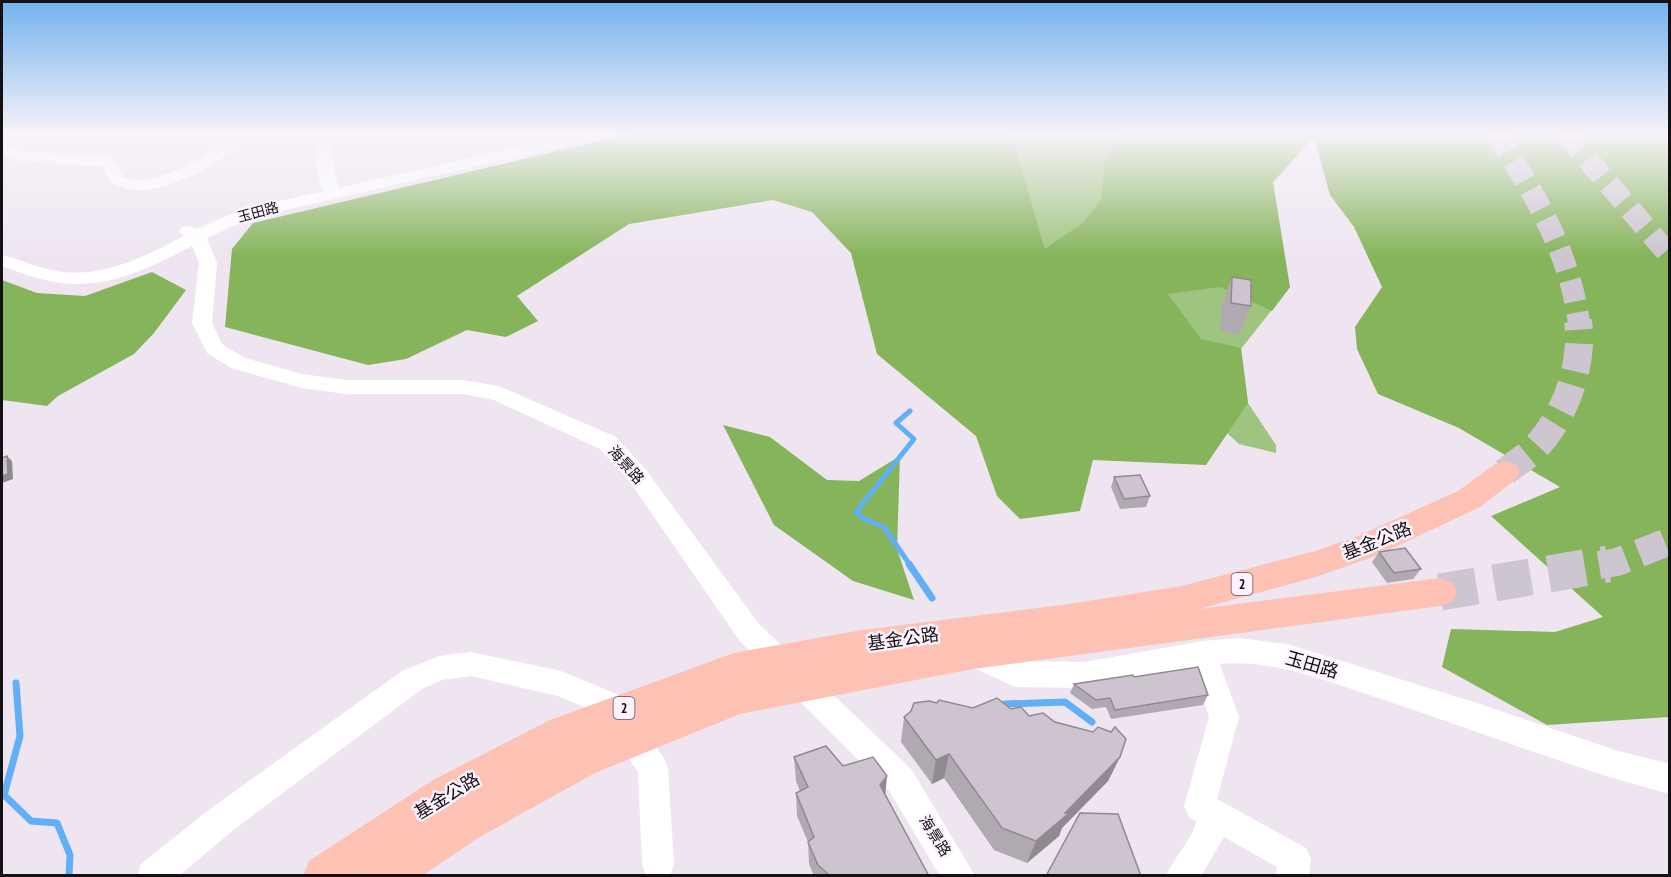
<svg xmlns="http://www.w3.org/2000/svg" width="1671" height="877" font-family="'PT Sans Narrow','Noto Sans TC',sans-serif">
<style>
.green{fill:#9fc47f}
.forest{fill:#85b45a}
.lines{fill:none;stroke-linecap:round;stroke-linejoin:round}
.stream-far1{stroke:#61b0f7;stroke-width:5}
.stream{stroke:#61b0f7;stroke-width:7}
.major-tunnel-far2{stroke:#cdc5d0;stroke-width:22;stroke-dasharray:22 11;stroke-linecap:butt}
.major-tunnel-far1{stroke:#cdc5d0;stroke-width:28;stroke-dasharray:28 14;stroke-linecap:butt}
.major-tunnel{stroke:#cdc5d0;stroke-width:37;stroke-dasharray:37 18;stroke-linecap:butt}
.minor{fill:#fff;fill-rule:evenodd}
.major{fill:#fec2b5;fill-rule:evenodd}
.wall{fill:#b1a9b2}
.shaded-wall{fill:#908991}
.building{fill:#cec4cf;stroke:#908991;stroke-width:1.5}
.labels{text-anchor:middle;stroke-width:5;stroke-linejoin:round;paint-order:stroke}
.far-street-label{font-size:14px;fill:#141014;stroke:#fcf2fe}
.shield{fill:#fcf2fe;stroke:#5a545a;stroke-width:1.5}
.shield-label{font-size:14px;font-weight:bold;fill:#141014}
.street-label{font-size:15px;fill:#141014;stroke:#fcf2fe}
.near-street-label{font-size:18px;fill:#141014;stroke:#fcf2fe}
</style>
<rect width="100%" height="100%" fill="#eee5f1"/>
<path class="green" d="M1012 134H1223L1290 287 1241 349 1248 403 1276 445V453L1239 444 1114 329 1045 249Z"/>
<path class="forest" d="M629 134H1012L1045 249 1084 222 1102 198 1104 162 1118 134H1669V717L1547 725 1442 667 1451 629 1555 632 1603 617 1491 516 1560 487 1459 428 1378 394 1357 349 1355 327 1382 287 1354 227 1330 195 1314 137 1273 182 1290 287 1272 311 1220 287 1168 294 1201 339 1241 348 1248 403 1206 465 1093 460 1080 511 1020 519 997 496 976 436 877 354 851 253 812 212 773 200 629 224 517 296 538 321 506 337 467 330 406 359 368 365 225 327 232 249 253 223Z
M152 272 186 290 154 333 134 354 58 396 47 406 2 400V280L37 293 85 296Z
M723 425 770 437 827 480 859 481 900 456 897 549 914 600 853 581 774 525Z"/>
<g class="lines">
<path class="stream-far1" d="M910 565 884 527 864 519 856 512 914 439 896 423 910 411"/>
<path class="stream" d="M909 564 932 598
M16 683 20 736 4 795 31 821 57 823 70 855 69 876
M1005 704 1065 702 1092 722"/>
<path class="major-tunnel-far2" d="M1495 134C1534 190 1570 254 1579 323
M1566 134 1670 256"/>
<path class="major-tunnel-far1" d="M1505 472C1516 463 1528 456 1537 446 1566 415 1584 363 1578 321
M1599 565 1617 562 1670 541"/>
<path class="major-tunnel" d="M1440 592 1608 564"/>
<path class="minor" d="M229 134H245C228 163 177 186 144 190 133 191 121 187 111 183L101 166 20 161 2 154V144L22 151 107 157 113 159 123 177C129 179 136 181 142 180 166 178 217 155 229 134Z
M312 134H328L338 188 574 134H603L595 139 251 218 207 238 217 263 212 323 222 344 245 358 302 374 346 380H462L499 386 616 437 646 470 759 624 912 770 975 876H940L890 792 739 640 630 482 600 449 494 400 462 394H346L302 388 231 368 207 353 192 323 199 263 192 246C150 268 104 291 55 282 37 279 19 272 2 266V255C20 259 37 268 56 271 102 279 144 257 184 236L179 231 182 227 188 226 197 229 240 210 324 191 320 186Z
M971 638 1017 661 1084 662 1203 641 1239 638 1287 644 1480 704 1615 750 1670 764V794C1573 769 1479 731 1384 700 1331 683 1277 659 1220 664L1239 717 1217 799 1306 848 1311 859 1309 876H1276L1277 867 1224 837 1201 876H1166C1174 857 1192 841 1196 821L1189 817 1184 806 1209 717 1194 667 1084 688 1015 687 963 663 957 650 961 641Z
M471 652 561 671 631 700 644 731 664 758 668 768 674 864 670 876H646L642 864 638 772 623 750 610 718 558 696 471 676 442 680 422 689 232 831 179 876H137L141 864 210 809 402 671 439 656Z"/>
<path class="major" d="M1505 461 1515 464 1520 472 1515 480 1480 507 1378 555 1316 577 1199 609 1440 578 1452 582 1457 592 1452 602 1440 606 973 669 740 714 595 773 478 838 422 876H364L366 872 361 876H303L309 861 433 780 550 720 734 653 862 630 1069 604 1182 586 1315 551 1356 537 1458 491 1495 464Z"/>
</g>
<path class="wall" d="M1232 277 1251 306 1239 335 1220 331 1222 305Z
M1114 477 1150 496 1146 507 1120 509 1111 487Z
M1379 552 1421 569 1413 579 1387 583 1372 562Z
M1134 677 1208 695 1203 705 1111 719 1106 707 1092 709 1070 693 1074 684Z
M937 703 973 708 1011 709 1029 716 1055 722 1120 757 1108 781 1062 828 1059 836 1027 863 994 850 944 778 932 784 901 742 904 717Z
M794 757 843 766 885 794 929 876H814L809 864 808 842 797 816 796 793 800 791 796 781Z"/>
<path class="shaded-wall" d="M7 456 12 461 13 479 2 483V476Z
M949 754 944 778 932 784 936 760Z
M1120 757 1108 781 1062 828 1059 836 1027 863 1036 841 1065 813Z
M887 776 885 799 880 785Z"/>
<path class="building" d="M1232 277 1251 280V306L1231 303Z
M7 456 8 474 2 476V458Z
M1140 475 1150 496 1124 499 1114 477Z
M1405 548 1421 569 1394 573 1379 552Z
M1198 667 1208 695 1115 710 1110 698 1096 700 1074 684 1133 675 1134 677Z
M997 698 1011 709 1021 707 1029 716 1043 713 1055 722 1093 732 1098 727 1111 732 1115 727 1126 739 1120 757 1065 813H1069L1036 841 1002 828 949 754 936 760 904 717 911 711 914 703 929 701 937 703 939 700 973 708Z
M826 746 843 766 873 757 887 776 880 785 929 876H830L818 865 808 842 814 837 796 793 808 787 794 757Z
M1080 813 1118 814 1141 876H1046Z"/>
<linearGradient id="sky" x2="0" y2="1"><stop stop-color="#72b2ee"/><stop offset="0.52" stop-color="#f7f3f9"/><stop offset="1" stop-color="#f7f3f9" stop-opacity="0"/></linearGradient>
<rect width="1671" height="257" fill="url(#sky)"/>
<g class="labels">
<g class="far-street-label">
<text transform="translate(258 212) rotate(-15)" y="5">玉田路</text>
</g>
<g class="shield">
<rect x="1231.5" y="573" width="21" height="22" rx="4.5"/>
<rect x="613.5" y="697" width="21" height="22" rx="4.5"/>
</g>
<g class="shield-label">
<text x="1242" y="589">2</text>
<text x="624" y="713">2</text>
</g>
<g class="street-label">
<text transform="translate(626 465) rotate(48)" y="5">海景路</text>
<text transform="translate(935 836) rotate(58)" y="5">海景路</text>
</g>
<g class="near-street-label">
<text transform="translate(1377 541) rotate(-22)" y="6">基金公路</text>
<text transform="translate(903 639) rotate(-8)" y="6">基金公路</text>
<text transform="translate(1312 665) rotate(16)" y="6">玉田路</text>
<text transform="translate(447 796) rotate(-31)" y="6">基金公路</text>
</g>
</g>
<rect width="1671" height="877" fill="none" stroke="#141014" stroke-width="6"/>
</svg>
